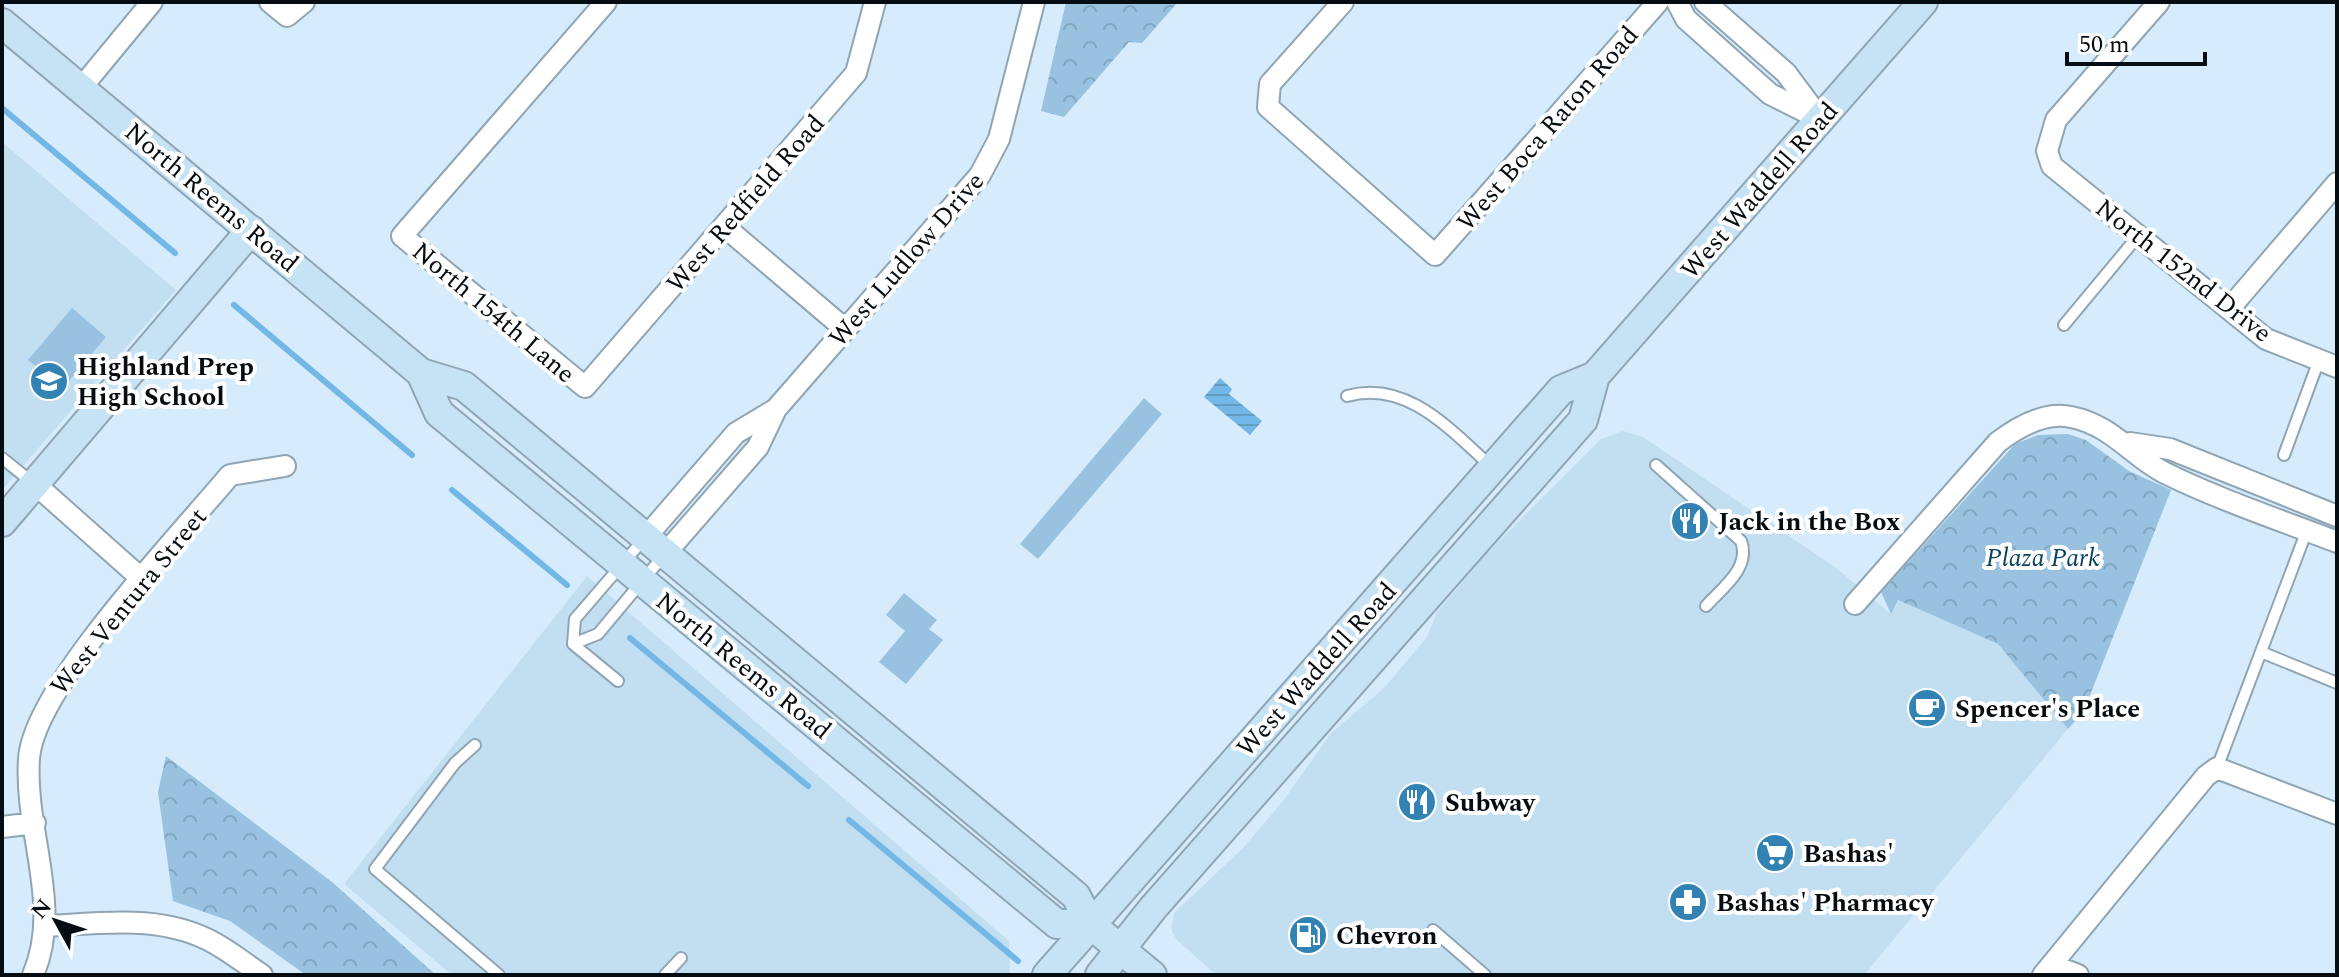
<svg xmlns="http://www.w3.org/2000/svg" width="2339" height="977" font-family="Spectral,serif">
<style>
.built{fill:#c2dff2}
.grass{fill:#98c2e0}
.park{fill:url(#park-crowns)}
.water{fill:url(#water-rules)}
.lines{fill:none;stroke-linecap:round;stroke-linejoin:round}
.stream{stroke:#72b7e5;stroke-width:6}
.lane-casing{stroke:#90a5b3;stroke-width:14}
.street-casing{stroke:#90a5b3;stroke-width:24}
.secondary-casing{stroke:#90a5b3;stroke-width:32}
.lane{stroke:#fff;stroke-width:10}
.street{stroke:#fff;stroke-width:20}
.secondary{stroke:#c6e3f5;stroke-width:28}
.labels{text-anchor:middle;stroke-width:8;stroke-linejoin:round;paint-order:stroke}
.street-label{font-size:26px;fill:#060d12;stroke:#fff}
.poi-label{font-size:26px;font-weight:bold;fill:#060d12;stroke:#fff;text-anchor:start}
.park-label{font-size:26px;font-style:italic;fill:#0b4362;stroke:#fff}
</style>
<defs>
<pattern id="park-crowns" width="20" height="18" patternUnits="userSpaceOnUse" patternTransform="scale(2)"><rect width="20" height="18" fill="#98c2e0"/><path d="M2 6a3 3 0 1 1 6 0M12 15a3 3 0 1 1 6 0" fill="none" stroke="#82a6bf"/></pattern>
<pattern id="water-rules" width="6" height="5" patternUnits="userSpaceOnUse" patternTransform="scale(2)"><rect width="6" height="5" fill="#72b7e5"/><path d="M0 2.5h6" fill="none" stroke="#619cc3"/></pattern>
</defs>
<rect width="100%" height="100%" fill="#d6ecfc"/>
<path class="built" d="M2 142 176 290 2 490Z
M1623 431 1643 437 1835 567 1891 614 1898 600 1998 644 2068 729 1864 975H1216L1177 940 1171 930 1174 913 1243 848 1283 801 1331 733 1384 688 1427 637 1437 612 1491 549 1601 439Z
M587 576 1009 941 1010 975H452L344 884Z"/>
<path class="grass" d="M72 308 106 337 62 389 28 360Z
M1144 398 1162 414 1038 559 1020 544Z
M904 593 937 620 929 629 943 640 906 684 879 662 905 631 886 615Z"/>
<path class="park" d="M1066 2H1178L1142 43 1129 42 1064 117 1041 111Z
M2068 434 2086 440 2129 471 2171 490 2083 713 2068 729 1998 644 1898 600 1891 614 1881 592 2015 444 2038 435Z
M166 756 332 882 436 975H306L230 921 173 901 158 792Z"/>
<path class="water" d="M1220 378 1232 389 1229 394 1262 421 1250 435 1204 397Z"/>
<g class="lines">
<path class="stream" d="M2 108 175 253
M234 305 412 455
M452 490 567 585
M630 638 808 786
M849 820 1018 961"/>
<defs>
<path id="lane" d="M2064 325 2138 236
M1347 396C1407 379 1451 431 1492 467
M2284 455 2319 360
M2 458 33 483
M1656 465 1741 541C1751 568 1722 588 1706 606
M573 644 575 619 643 540
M573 644 598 634 664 555
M573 644 618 681
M2261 652 2337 683
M475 745 455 763 375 869 499 975
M2217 768 2307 530
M1433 930 1485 975
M665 975 681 958"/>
<path id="street" d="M270 2 287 16 304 2
M606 2 402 236 585 387 856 73 875 2
M1343 2 1270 84 1268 107 1435 255 1658 2
M1677 2 1686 19 1770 94 1820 119
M1705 2 1786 73 1818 116
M2159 2 2056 120 2047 151 2052 166 2266 339 2337 367
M81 88 152 2
M725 227 845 329
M2229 309 2337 183
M2130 443 2170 449 2337 516
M35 484 143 580
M645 538 736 433 776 409
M664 555 758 447 776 409 980 175 999 139 1034 2
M1855 604 1998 442C2018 427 2045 411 2071 417 2112 425 2133 457 2165 473 2220 500 2280 520 2337 542
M2 827 35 823
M47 926C104 923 164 914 216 944 232 953 247 965 262 975
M2052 965 2078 975
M33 975C63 905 24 832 29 759 33 688 181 534 230 475L285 466
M2043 975 2206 776 2217 768 2337 814"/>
<path id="secondary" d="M2 23 421 373 439 413 1057 924H1090
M421 373 464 386 1076 896 1090 924 1152 975
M2 522 251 230
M1047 975 1561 390 1595 376 1923 2
M1100 975 1153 908 1583 420 1595 376"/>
</defs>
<use href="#lane" class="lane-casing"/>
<use href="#street" class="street-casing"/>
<use href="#secondary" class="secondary-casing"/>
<use href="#lane" class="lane"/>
<use href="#street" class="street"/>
<use href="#secondary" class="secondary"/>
</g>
<defs>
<symbol id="school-disc" viewBox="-11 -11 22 22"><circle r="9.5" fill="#3283b4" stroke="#fff"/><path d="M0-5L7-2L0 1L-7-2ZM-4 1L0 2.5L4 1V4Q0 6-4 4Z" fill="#fff"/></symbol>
<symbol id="restaurant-disc" viewBox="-11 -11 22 22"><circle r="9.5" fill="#3283b4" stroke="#fff"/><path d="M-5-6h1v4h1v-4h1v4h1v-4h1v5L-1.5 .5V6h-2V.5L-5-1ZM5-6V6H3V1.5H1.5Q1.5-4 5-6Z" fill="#fff"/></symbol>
<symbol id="cafe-disc" viewBox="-11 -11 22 22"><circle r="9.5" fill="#3283b4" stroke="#fff"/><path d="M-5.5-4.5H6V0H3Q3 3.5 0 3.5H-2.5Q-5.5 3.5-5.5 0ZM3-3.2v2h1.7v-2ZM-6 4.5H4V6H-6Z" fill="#fff"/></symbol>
<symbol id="supermarket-disc" viewBox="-11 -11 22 22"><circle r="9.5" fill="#3283b4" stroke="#fff"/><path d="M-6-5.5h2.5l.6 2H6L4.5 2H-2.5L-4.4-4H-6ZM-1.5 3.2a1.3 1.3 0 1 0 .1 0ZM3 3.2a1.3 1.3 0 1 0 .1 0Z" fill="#fff"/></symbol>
<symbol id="pharmacy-disc" viewBox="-11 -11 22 22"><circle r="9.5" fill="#3283b4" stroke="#fff"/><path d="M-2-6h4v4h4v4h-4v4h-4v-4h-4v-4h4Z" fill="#fff"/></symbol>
<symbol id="fuel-disc" viewBox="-11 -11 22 22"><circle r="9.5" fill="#3283b4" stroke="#fff"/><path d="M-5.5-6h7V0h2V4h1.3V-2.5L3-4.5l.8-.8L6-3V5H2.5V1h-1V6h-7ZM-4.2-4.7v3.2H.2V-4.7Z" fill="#fff"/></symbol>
</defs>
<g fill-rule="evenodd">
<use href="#school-disc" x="27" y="359" width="44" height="44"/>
<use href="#restaurant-disc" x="1668" y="499" width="44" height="44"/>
<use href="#cafe-disc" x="1905" y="686" width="44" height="44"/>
<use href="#restaurant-disc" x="1395" y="780" width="44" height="44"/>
<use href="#supermarket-disc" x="1753" y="831" width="44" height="44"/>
<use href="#pharmacy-disc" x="1666" y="880" width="44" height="44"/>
<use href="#fuel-disc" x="1286" y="913" width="44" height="44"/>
</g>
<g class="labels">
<g class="street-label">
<text transform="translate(1547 128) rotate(-49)" y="9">West Boca Raton Road</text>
<text transform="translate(1759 190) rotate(-49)" y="9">West Waddell Road</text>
<text transform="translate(212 197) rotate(40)" y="9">North Reems Road</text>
<text transform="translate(745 203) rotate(-49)" y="9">West Redfield Road</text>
<text transform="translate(906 259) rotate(-49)" y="9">West Ludlow Drive</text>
<text transform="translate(2184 270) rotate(38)" y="9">North 152nd Drive</text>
<text transform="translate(494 312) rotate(40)" y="9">North 154th Lane</text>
<text transform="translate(128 601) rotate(-51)" y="9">West Ventura Street</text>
<text transform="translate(744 665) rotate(39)" y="9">North Reems Road</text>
<text transform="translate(1316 669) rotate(-48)" y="9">West Waddell Road</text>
</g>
<g class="poi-label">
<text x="77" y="375">Highland Prep<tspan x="77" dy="30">High School</tspan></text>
<text x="1718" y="530">Jack in the Box</text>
<text x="1955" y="717">Spencer's Place</text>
<text x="1445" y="811">Subway</text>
<text x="1803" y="862">Bashas'</text>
<text x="1716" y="911">Bashas' Pharmacy</text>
<text x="1336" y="944">Chevron</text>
</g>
<g class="park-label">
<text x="2043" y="566">Plaza Park</text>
</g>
</g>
<rect width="2339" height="977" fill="none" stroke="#060d12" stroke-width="8"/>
<g transform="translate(56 921) rotate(310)" stroke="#ffffff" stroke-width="6" paint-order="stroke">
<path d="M0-6L14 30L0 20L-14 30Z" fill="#060d12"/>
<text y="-12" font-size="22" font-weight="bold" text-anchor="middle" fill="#060d12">N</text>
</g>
<path d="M2067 52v12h138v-12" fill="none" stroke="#060d12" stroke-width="4"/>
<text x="2079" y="52" font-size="24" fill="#060d12" stroke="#ffffff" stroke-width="6" paint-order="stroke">50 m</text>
</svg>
